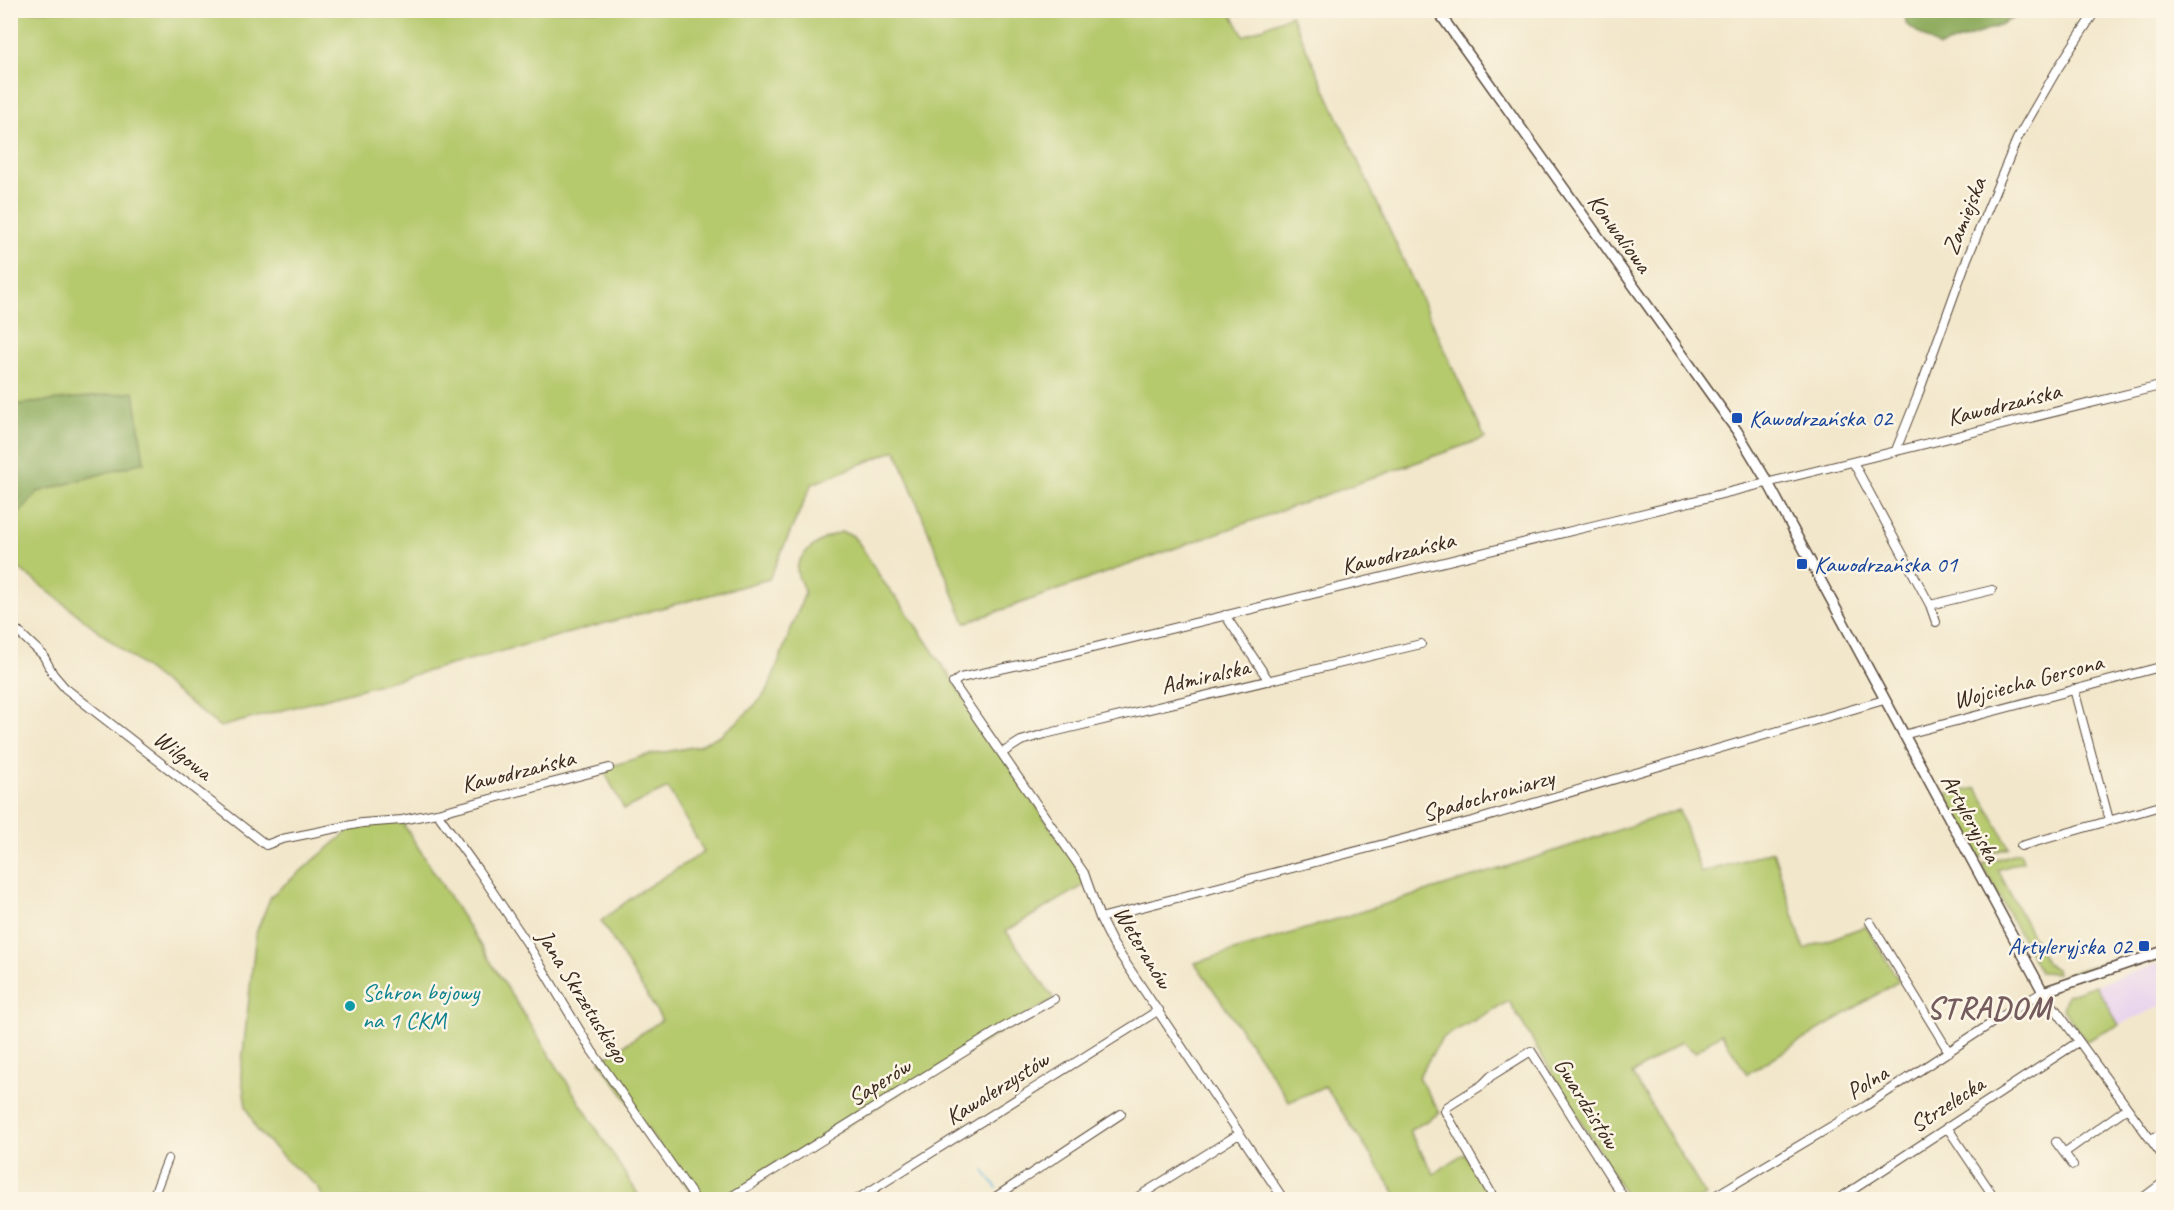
<svg xmlns="http://www.w3.org/2000/svg" width="2174" height="1210" font-family="Caveat,sans-serif">
<style>
.built{fill:#e8d2ee}
.green{fill:#b5c96d;stroke:#787a46;stroke-width:1.5}
.forest{fill:#90ad60;stroke:#666c3f;stroke-width:1.5}
.lines{fill:none;stroke-linecap:round;stroke-linejoin:round}
.stream{stroke:#5ab5d8;stroke-width:2}
.minor-casing{stroke:#564638;stroke-width:10}
.tertiary-casing{stroke:#564638;stroke-width:12}
.minor{stroke:#fff;stroke-width:8}
.tertiary{stroke:#fff;stroke-width:9}
.transit-dot{fill:#1a4fb4;stroke:#fcf5e5;stroke-width:2}
.culture-dot{fill:#0f9aa8;stroke:#fcf5e5;stroke-width:2}
.labels{text-anchor:middle;stroke-width:5;stroke-linejoin:round;paint-order:stroke}
.street-label{font-size:24px;fill:#3b2a1e;stroke:#fcf5e5}
.transit-label{font-size:24px;fill:#164399;stroke:#fcf5e5;text-anchor:start}
.culture-label{font-size:24px;fill:#0d838f;stroke:#fcf5e5;text-anchor:start}
.district-label{font-size:30px;font-weight:bold;letter-spacing:1.5px;fill:#745b5d;stroke:#fcf5e5}
</style>
<rect width="100%" height="100%" fill="#fcf5e5"/>
<filter id="ink" filterUnits="userSpaceOnUse"><feTurbulence type="fractalNoise" baseFrequency=".0167" numOctaves="2"/><feDisplacementMap in="SourceGraphic" scale="12" xChannelSelector="R" yChannelSelector="G"/><feConvolveMatrix kernelMatrix="1 2 1 2 8 2 1 2 1" color-interpolation-filters="sRGB"/></filter>
<filter id="wash" filterUnits="userSpaceOnUse"><feTurbulence type="fractalNoise" baseFrequency=".008" numOctaves="4" result="noise"/><feDisplacementMap in="SourceGraphic" scale="24" xChannelSelector="R" yChannelSelector="G"/><feGaussianBlur stdDeviation="1.35" result="paint"/><feColorMatrix in="noise" values="0 0 0 0 0 0 0 0 0 0 0 0 0 0 0 0 0 1.4 0 .05"/><feComposite in="paint" operator="in"/></filter>
<g filter="url(#wash)">
<rect width="100%" height="100%" fill="#f2e7cb"/>
<path class="built" d="M2163 962V1005L2119 1025 2096 985Z"/>
<path class="green" d="M1229 10 1244 36 1291 15 1485 438 965 623 896 450 812 484 769 579 220 727 11 562 10 11Z
M841 532 852 535 861 546 882 580 902 605 1088 883 1006 931 1054 999 726 1199H696L600 1061 662 1020 601 921 639 892 704 852 668 788 624 809 603 769 643 756 698 746 720 735 736 723 760 700 768 689 805 593C803 586 798 579 797 571 796 553 826 536 841 532Z
M1977 788 2009 847 1979 858 1946 794Z
M1679 810 1701 873 1773 851 1804 949 1866 926 1899 981 1747 1074 1721 1033 1695 1052 1681 1042 1632 1074 1706 1196 1700 1199H1628L1509 1001 1442 1038 1418 1077 1440 1113 1409 1131 1434 1174 1464 1153 1488 1195 1479 1199 1400 1200 1325 1086 1289 1102 1276 1081 1195 963 1512 865Z
M402 820 404 825 641 1199H324L317 1186 287 1161 257 1130 246 1107 241 1072 256 933 271 896 351 829 362 823Z
M2020 852 2023 861 1998 870 2047 964 2056 969 2057 973 2040 972 1982 864Z
M2106 961V964L2066 978 2064 975Z
M2096 985 2119 1025 2086 1041 2063 1009 2067 995Z"/>
<path class="forest" d="M1905 11V10L2027 11 1994 28 1939 47 1906 24Z
M134 392 144 462 38 492 16 517 11 519V405Z"/>
<g class="lines">
<path class="stream" d="M984 1171 997 1188
M1005 1198 1007 1200"/>
</g>
</g>
<g filter="url(#ink)">
<g class="lines">
<defs>
<path id="minor" d="M1896 450 1918 395 1967 259 2017 139 2058 68 2096 10
M1853 462 1930 605 1992 590
M1930 605 1936 622
M1225 615 1269 681
M10 624 43 655 53 674 65 688 266 845 282 839 362 823 402 820 437 813 609 768
M2074 689 2109 820
M1903 735 2164 666
M1002 753 1021 741 1045 734 1421 644
M437 813 478 870 529 946 592 1051 696 1200
M2021 846 2164 805
M1100 918 1476 820 1884 700
M1870 922 1949 1052
M1947 1127 1996 1200
M2150 1139 2164 1133
M2056 1142 2073 1165
M2064 1153 2127 1108
M152 1200 168 1159
M726 1200 1004 1027 1054 999
M856 1200 1159 1010
M991 1200 1121 1114
M1133 1200 1239 1134
M1284 1200 1113 944 1100 918 1084 873 953 683 960 678 1059 656 1604 523 2164 385
M1495 1200 1445 1111 1447 1107 1482 1085 1491 1076 1531 1051 1625 1200
M1708 1200 1864 1107 2001 1017 2043 992 2164 1158
M1837 1200 2078 1042
M2140 1200 2164 1182"/>
<path id="tertiary" d="M1437 10 1737 431 1767 481 2043 992 2164 951"/>
</defs>
<use href="#minor" class="minor-casing"/>
<use href="#tertiary" class="tertiary-casing"/>
<use href="#minor" class="minor"/>
<use href="#tertiary" class="tertiary"/>
</g>
</g>
<g class="transit-dot">
<rect x="1731" y="412" width="12" height="12" rx="3"/>
<rect x="1796" y="558" width="12" height="12" rx="3"/>
<rect x="2138" y="940" width="12" height="12" rx="3"/>
</g>
<circle class="culture-dot" cx="350" cy="1006" r="6"/>
<g class="labels">
<g class="street-label">
<text transform="translate(1964 216) rotate(-68)" y="8">Zamiejska</text>
<text transform="translate(1620 233) rotate(54)" y="8">Konwaliowa</text>
<text transform="translate(2004 404) rotate(-14)" y="8">Kawodrzańska</text>
<text transform="translate(1398 553) rotate(-14)" y="8">Kawodrzańska</text>
<text transform="translate(1205 676) rotate(-13)" y="8">Admiralska</text>
<text transform="translate(2028 681) rotate(-15)" y="8">Wojciecha Gersona</text>
<text transform="translate(183 755) rotate(37)" y="8">Wilgowa</text>
<text transform="translate(518 771) rotate(-14)" y="8">Kawodrzańska</text>
<text transform="translate(1488 795) rotate(-16)" y="8">Spadochroniarzy</text>
<text transform="translate(1971 818) rotate(61)" y="8">Artyleryjska</text>
<text transform="translate(1143 947) rotate(59)" y="8">Weteranów</text>
<text transform="translate(583 996) rotate(58)" y="8">Jana Skrzetuskiego</text>
<text transform="translate(879 1082) rotate(-32)" y="8">Saperów</text>
<text transform="translate(1867 1082) rotate(-32)" y="8">Polna</text>
<text transform="translate(997 1088) rotate(-32)" y="8">Kawalerzystów</text>
<text transform="translate(1587 1103) rotate(58)" y="8">Gwardzistów</text>
<text transform="translate(1947 1104) rotate(-33)" y="8">Strzelecka</text>
</g>
<g class="transit-label">
<text x="1749" y="426">Kawodrzańska 02</text>
<text x="1814" y="572">Kawodrzańska 01</text>
<text x="2132" y="954" text-anchor="end">Artyleryjska 02</text>
</g>
<g class="culture-label">
<text x="362" y="1000">Schron bojowy<tspan x="362" dy="28">na 1 CKM</tspan></text>
</g>
<g class="district-label">
<text x="1989" y="1018">STRADOM</text>
</g>
</g>
<rect width="2174" height="1210" fill="none" stroke="#fcf5e5" stroke-width="36"/>
</svg>
